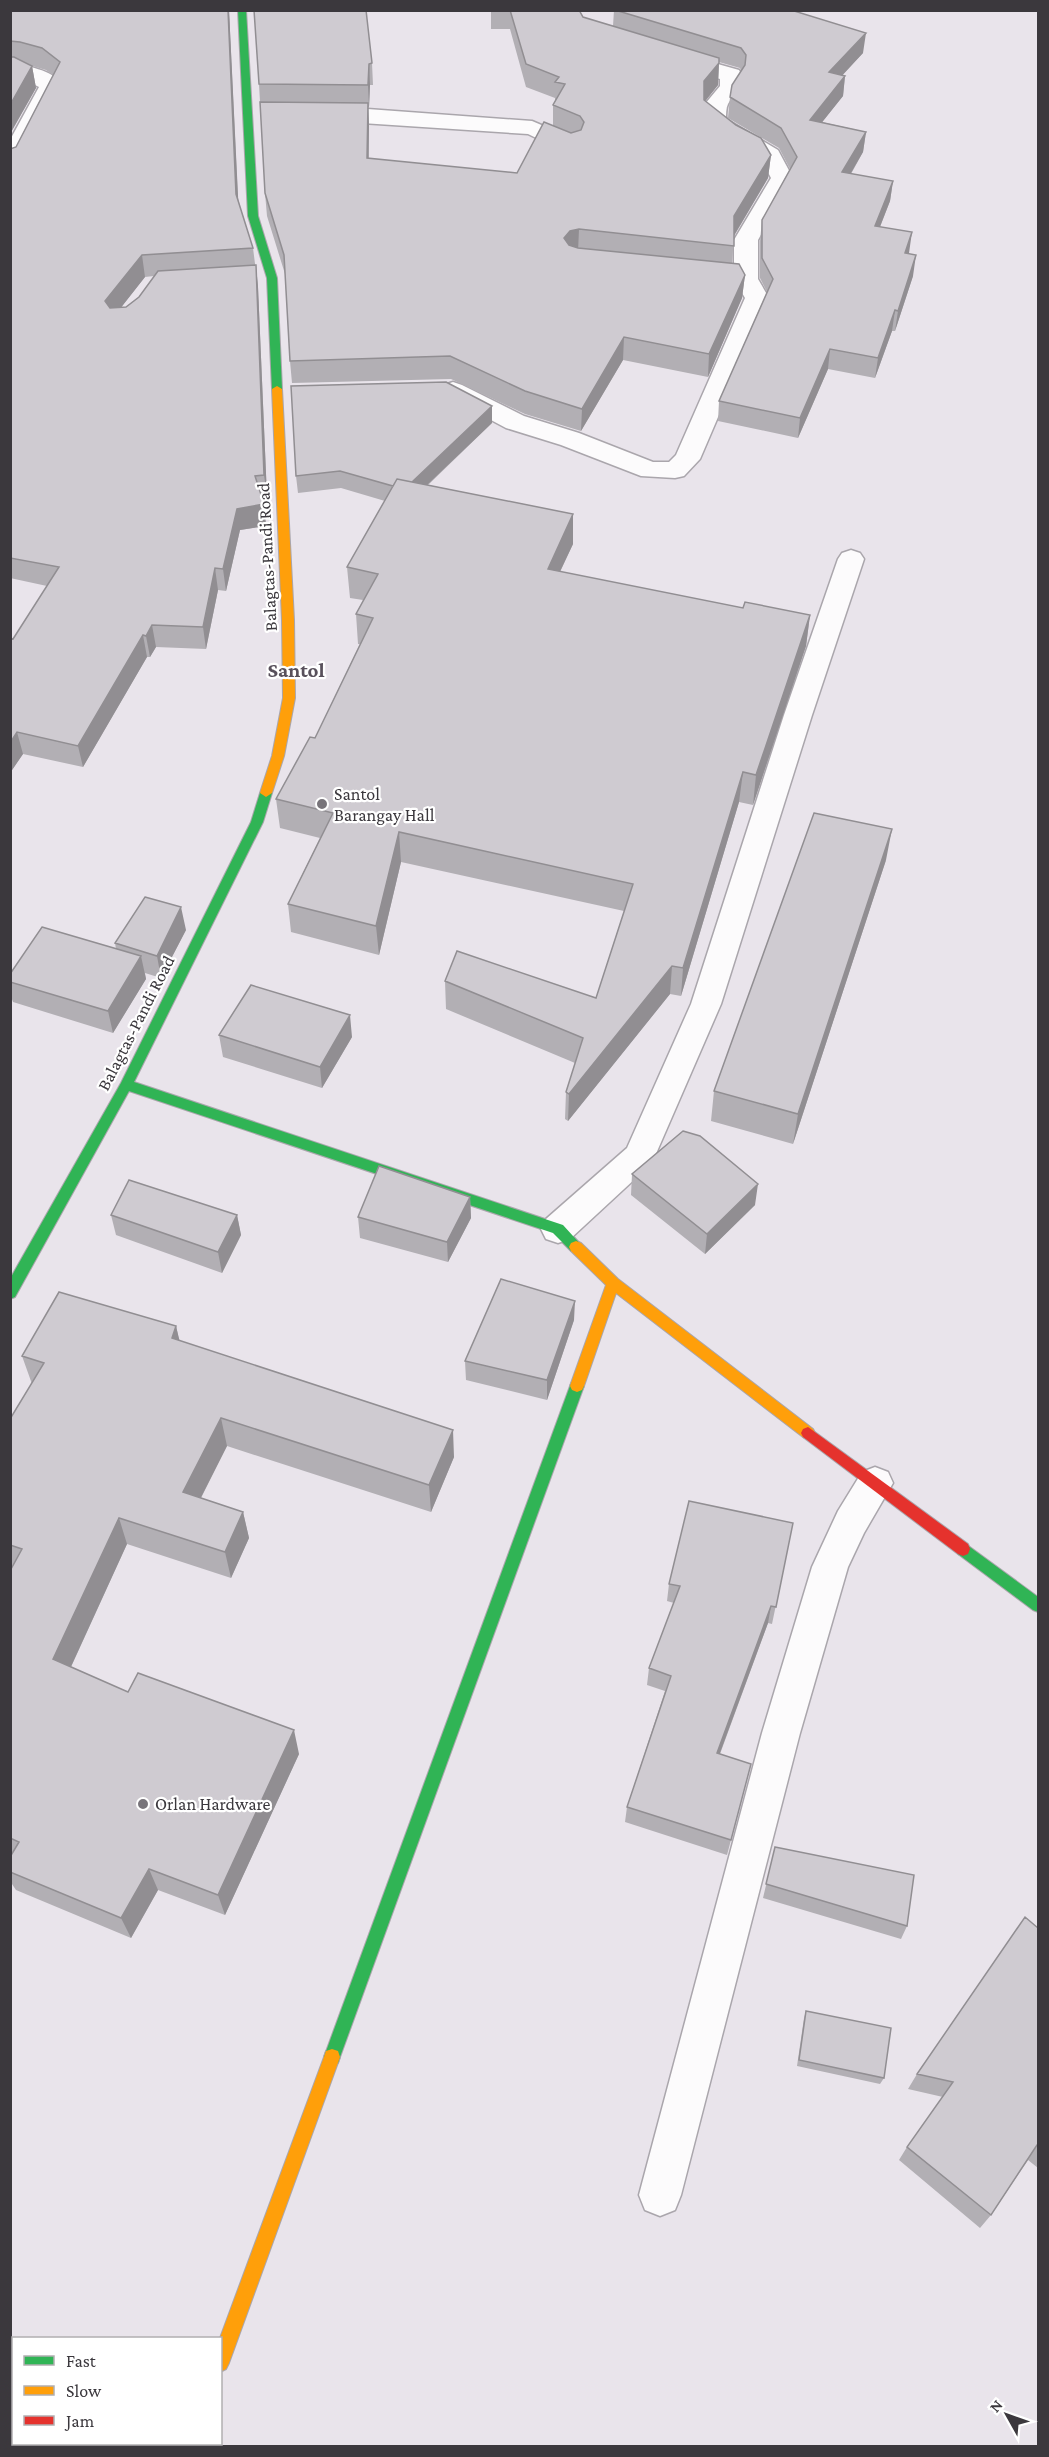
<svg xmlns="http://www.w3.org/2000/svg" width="1049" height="2457" font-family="'Crimson Pro',serif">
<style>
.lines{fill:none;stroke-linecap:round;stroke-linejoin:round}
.street-casing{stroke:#aaa6ac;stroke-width:3}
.fast-casing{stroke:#aaa6ac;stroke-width:2}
.slow-casing{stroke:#aaa6ac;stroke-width:2}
.jam-casing{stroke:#aaa6ac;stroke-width:2}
.street{fill:#fcfbfc;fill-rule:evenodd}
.fast{fill:#30b455;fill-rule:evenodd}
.slow{fill:#ff9f0a;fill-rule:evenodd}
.jam{fill:#e5322d;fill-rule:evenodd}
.wall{fill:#b2afb4;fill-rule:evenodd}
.shaded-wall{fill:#918e92}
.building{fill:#cfcbd1;stroke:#918e92;stroke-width:1.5}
.poi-dot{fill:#78747a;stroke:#fff;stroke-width:2}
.labels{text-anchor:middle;stroke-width:4.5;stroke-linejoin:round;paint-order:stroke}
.street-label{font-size:18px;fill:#3b383d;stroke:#fff}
.poi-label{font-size:18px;fill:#3b383d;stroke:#fff;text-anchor:start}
.quarter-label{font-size:21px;font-weight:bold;fill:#58505b;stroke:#fff}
</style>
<rect width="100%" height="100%" fill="#e9e4eb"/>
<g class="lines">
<defs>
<path id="street" d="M675 52 739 70C749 86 734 92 728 104 726 108 726 114 726 119L778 150 793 178 758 240V279L769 298 700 459 684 476 675 478 641 476 561 445 506 428 444 395 441 390 444 385 453 382 462 385 524 416 579 433 653 462H669L676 455 745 298 734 279V240L771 178 761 159 736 146 704 121 705 104 720 86V79L667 63 664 58 667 53Z
M10 64C26 65 52 70 62 84L21 163 18 168 10 170V140L39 87 19 77H10Z
M324 108H354L532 121 579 141 582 146 579 151 571 153 563 151 528 134 316 120 313 115 316 110Z
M851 550 860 553 864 559 812 715 721 1004 655 1156 650 1165 570 1239 558 1243 546 1239 541 1229 546 1219 627 1148 691 1004 784 715 838 559 842 553Z
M875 1467 888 1472 893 1483 864 1533 848 1567 800 1733 681 2195 675 2210 660 2216 645 2210 639 2195 762 1733 812 1567 838 1511 862 1472Z
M170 2444H214L213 2446H169Z"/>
<path id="fast" d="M238 10H246L258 216 277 278 282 389 277 392 272 389 267 278 248 216Z
M266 789 272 793 263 822 134 1082 563 1225 583 1247 581 1251H571L553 1233 129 1091 15 1297 10 1299V1279L121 1083 251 822 260 793Z
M577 1380 582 1382 584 1386 340 2057 338 2063 332 2065 326 2063 324 2057 570 1386 572 1382Z
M963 1542 1038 1597V1612L1033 1610 958 1554 956 1549 958 1544Z"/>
<path id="slow" d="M277 386 282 389 294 620 295 698 284 756 272 793 266 797 260 793 272 756 283 698 282 620 272 389Z
M576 1241 581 1243 618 1279 813 1429 815 1433 813 1437 808 1439 803 1437 616 1293 584 1386 582 1390 577 1392 572 1390 570 1386 606 1285 571 1251 569 1247 571 1243Z
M332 2049 338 2051 340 2057 229 2363 226 2369 220 2372V2338L324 2057 326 2051Z"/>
<path id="jam" d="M808 1427 968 1544 970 1549 968 1554 963 1556 958 1554 803 1437 801 1433 803 1429Z"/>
</defs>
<use href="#street" class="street-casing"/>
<use href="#fast" class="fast-casing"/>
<use href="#slow" class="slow-casing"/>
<use href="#jam" class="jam-casing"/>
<use href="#street" class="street"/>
<use href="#fast" class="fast"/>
<use href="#slow" class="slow"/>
<use href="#jam" class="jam"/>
</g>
<path class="wall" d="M10 10H229L238 200 253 248 258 287 267 497H262L264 504 266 526 240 530 226 591 218 590 206 649 156 647 150 657H147L83 767 23 754 10 773V638L13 639 47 586 10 578V149L16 147 53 75 46 70 29 65 32 66 36 88 10 134ZM154 276 139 297 126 307H121L145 277Z
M491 10H579L583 17 613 26 614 10 863 53 842 75 845 76 843 96 822 122 866 132 863 152 851 174 893 181 890 201 880 227 909 254 913 276 895 331H892L875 378 828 369 798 438 718 421 719 401 767 292 760 278V241L762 220 790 169 779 148 728 118 730 97 741 71 740 68 719 62 718 85 705 101 771 155 768 178 734 236 732 264 745 275 742 298 708 377 623 360 581 431 525 414 451 379 292 383 290 361 285 274 267 216 265 193 259 84 372 63 373 85H370L369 107H368L369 125V159L517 173 553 125V105L555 103V98L526 87 510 29H491Z
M492 423 428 485 573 514V544L560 572 743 608 810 615 806 646 753 805 739 802 681 996 670 994 568 1121 565 1119 566 1092 575 1063 446 1009 445 981 596 998 624 911 401 862 379 955 291 932 288 904 320 838 280 828 276 799 315 738 360 644H358L356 614 363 600 350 598 347 567 385 501 341 488 298 493 296 476Z
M886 860 793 1144 711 1121 714 1091Z
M186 930 161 978 145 973 146 979 113 1033 13 1002 10 994V974L116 949 115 943Z
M219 1035 352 1037 322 1088 223 1057Z
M632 1174 755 1205 705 1254 631 1195Z
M470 1197 471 1218 448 1262 360 1238 358 1217Z
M111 1215H237L241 1235 222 1273 116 1235Z
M574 1320 547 1400 466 1380 465 1361Z
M176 1326 179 1340 454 1457 431 1512 227 1446 201 1498 243 1512 249 1538 231 1578 127 1544 71 1667 128 1692 299 1754 225 1915 158 1890 131 1938 16 1890 10 1881V1857L11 1855H10V1571L12 1568 10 1567V1419L32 1384 22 1356Z
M793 1523 772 1624 768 1623 720 1754 751 1764 727 1855 625 1822 627 1807 665 1691 647 1685 649 1668 674 1603 667 1601 669 1584Z
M775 1847 907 1926 901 1939 763 1898Z
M1038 1928V2168L1028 2160 991 2215 980 2228 899 2160 907 2147 943 2097 908 2089 917 2074Z
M806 2011 884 2078 880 2084 797 2066 804 2018Z"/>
<path class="shaded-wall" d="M228 10H229L239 216 236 194Z
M866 33 863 53 827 92 829 72Z
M719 63 718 85 703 104 704 81Z
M369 64 370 85 369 107 368 85Z
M32 66 36 88 10 134V105Z
M845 76 843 96 808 140 810 120Z
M368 103 369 125 368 181 367 158Z
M866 132 863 152 840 192 842 172Z
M771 155 768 178 732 239 734 216Z
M893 181 890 201 872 247 875 226Z
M579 229 578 252 569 254 564 238 570 231Z
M912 232 909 253 902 274 905 253Z
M142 255 145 277 109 323 105 301Z
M916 255 913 276 895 331 898 311Z
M256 265 258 287 267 497 264 475Z
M745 275 742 298 708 377 709 354Z
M895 310 892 331 875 378 878 358Z
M624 337 623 360 581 431 582 409Z
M830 349 828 369 798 438 800 418Z
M492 406V423L405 506 404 489Z
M264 504 266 526 240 530 226 591 223 569 237 509Z
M573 514V544L547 599 548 569Z
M215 568 218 590 206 649 203 627Z
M810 615 806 646 753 805 756 775Z
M152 625 156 647 150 657 146 636Z
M143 635 147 657 83 767 78 746Z
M17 732 23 754 10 773V743Z
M743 772 739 802 681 996 683 968Z
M892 829 886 860 793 1144 798 1114Z
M399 832 401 862 379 955 376 926Z
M181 907 186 930 161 978 157 956Z
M141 956 146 979 113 1033 108 1011Z
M672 966 670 994 568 1121 569 1094Z
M350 1015 352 1037 322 1088 320 1067Z
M758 1184 755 1205 705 1254 707 1234Z
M470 1197 471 1218 448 1262 447 1242Z
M237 1215 241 1235 222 1273 218 1252Z
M575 1301 574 1320 547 1400V1380Z
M176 1326 183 1355 172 1338Z
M221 1418 227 1446 190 1519 183 1492Z
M453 1430 454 1457 431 1512 429 1485Z
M243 1512 249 1538 231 1578 225 1552Z
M119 1518 127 1544 63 1684 53 1659Z
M771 1606 768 1623 714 1769 717 1753Z
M294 1730 299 1754 225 1915 218 1895Z
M149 1869 158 1890 131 1938 121 1918Z
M14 2442V2444H21L24 2445 23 2446H11Z"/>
<path class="building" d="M10 10H228L236 194 253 248 142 255 105 301 110 308 126 307 139 297 158 271 256 265 264 475 255 476 264 504 237 509 223 569 215 568 203 627 152 625 146 636 143 635 78 746 17 732 10 743V638L13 639 59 567 10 558V149L16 147 60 62 42 48 20 42 10 41Z
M254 10H366L372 63 369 64 368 85 259 84Z
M510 10H579L583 17 719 58V63L704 81V100L736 125 761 138 771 155 734 216V246L579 229 570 231 564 238 569 245 578 248 739 264 745 275 709 354 624 337 582 409 525 391 450 356 290 361 284 255 265 193 260 102 368 103 367 158 517 173 544 122 571 133 581 130 584 122 580 116 553 105 565 84 555 82 559 77 526 64Z
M615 10H791L866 33 829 72 845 76 810 120 866 132 842 172 893 181 875 226 912 232 905 253 916 255 898 311 895 310 878 358 830 349 800 418 719 401 773 279 762 258V220L797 157 781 128 730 97 732 85 745 65 746 55 741 48Z
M10 57H14L32 66 10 105Z
M446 382 492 406 412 482 397 479 393 486 340 471 296 476 291 386Z
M397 479 573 514 548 569 743 608 745 602 810 615 756 775 743 772 683 968 672 966 569 1094 566 1092 583 1038 445 981 457 951 596 998 633 884 399 832 376 926 288 904 333 813 276 799 310 737 315 738 373 618 356 614 378 574 347 567Z
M814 813 892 829 798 1114 714 1091Z
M145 897 181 907 157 956 115 943Z
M42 927 141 956 108 1011 10 982V974Z
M251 985 350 1015 320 1067 219 1035Z
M683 1131 700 1136 758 1184 707 1234 632 1174Z
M379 1166 470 1197 447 1242 358 1217Z
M129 1180 237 1215 218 1252 111 1215Z
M501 1279 575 1301 547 1380 465 1361Z
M59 1292 176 1326 172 1338 453 1430 429 1485 221 1418 183 1492 243 1512 225 1552 119 1518 53 1659 128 1692 138 1673 294 1730 218 1895 149 1869 121 1918 10 1872V1857L19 1842 10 1838V1571L22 1549 10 1545V1419L44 1363 22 1356Z
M689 1501 793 1523 776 1607 771 1606 717 1753 751 1764 731 1840 627 1807 671 1676 649 1668 680 1586 669 1584Z
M775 1847 914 1875 907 1926 766 1884Z
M1025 1917 1038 1928V2145H1037L991 2215 907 2147 953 2082 917 2074Z
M806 2011 891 2028 884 2078 799 2060Z
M10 2438 14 2439V2442L11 2446H10Z"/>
<g class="poi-dot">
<circle cx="322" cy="804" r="6"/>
<circle cx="143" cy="1804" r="6"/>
</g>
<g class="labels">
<g class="street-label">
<text transform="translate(267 557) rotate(-93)" y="6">Balagtas-Pandi Road</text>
<text transform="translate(136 1023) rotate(-63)" y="6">Balagtas-Pandi Road</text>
</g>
<g class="poi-label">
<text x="334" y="800">Santol<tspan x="334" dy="21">Barangay Hall</tspan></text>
<text x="155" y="1810">Orlan Hardware</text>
</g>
<g class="quarter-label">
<text x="296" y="677">Santol</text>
</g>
</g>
<rect width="1049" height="2457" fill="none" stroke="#3b383d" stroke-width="24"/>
<rect x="12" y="2337" width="210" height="108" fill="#ffffff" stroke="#b1afb1" stroke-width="1.5"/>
<rect x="24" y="2356" width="30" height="9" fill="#30b455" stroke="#b1afb1" stroke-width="1.5"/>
<text x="66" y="2367" font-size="18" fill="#3b383d">Fast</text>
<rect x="24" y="2386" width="30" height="9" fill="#ff9f0a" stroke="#b1afb1" stroke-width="1.5"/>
<text x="66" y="2397" font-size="18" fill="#3b383d">Slow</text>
<rect x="24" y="2416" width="30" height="9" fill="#e5322d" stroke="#b1afb1" stroke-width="1.5"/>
<text x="66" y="2427" font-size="18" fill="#3b383d">Jam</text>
<g transform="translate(1007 2415) rotate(310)" stroke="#ffffff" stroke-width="4.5" paint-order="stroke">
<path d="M0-4.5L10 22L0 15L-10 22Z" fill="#3b383d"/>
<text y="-9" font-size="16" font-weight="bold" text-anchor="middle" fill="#3b383d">N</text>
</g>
</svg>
